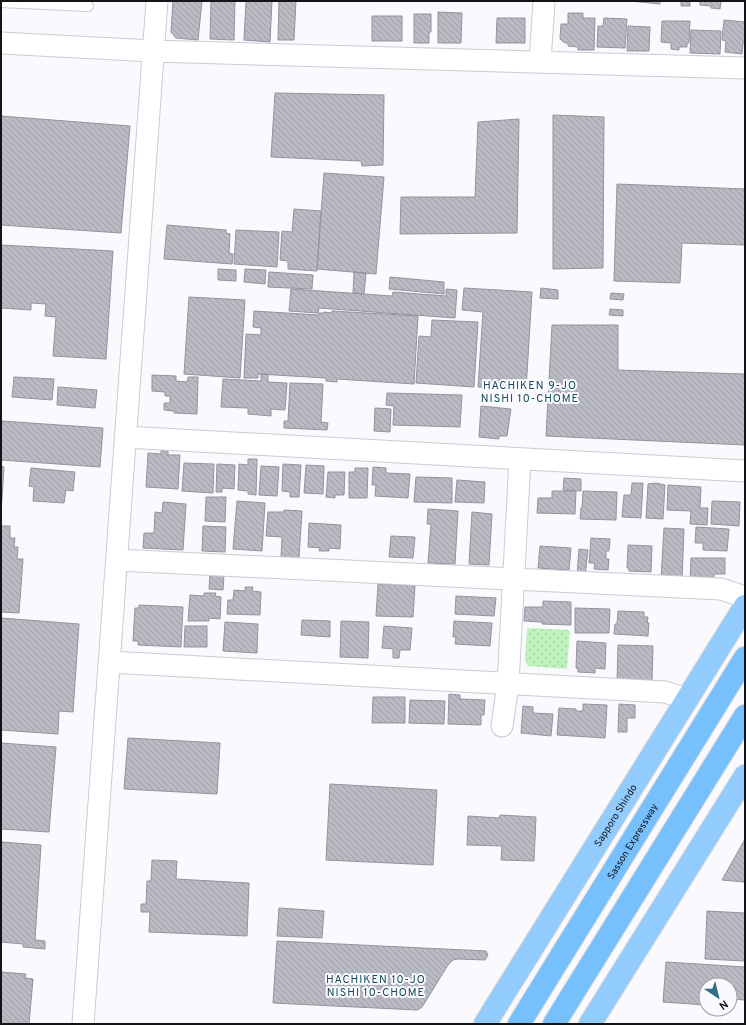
<svg xmlns="http://www.w3.org/2000/svg" width="746" height="1025" font-family="Overpass,sans-serif">
<style>
.grass{fill:url(#grass-dots)}
.building{fill:url(#building-back-hatch);stroke:#93939d}
.lines{fill:none;stroke-linecap:round;stroke-linejoin:round}
.service-casing{stroke:#cbcbd5;stroke-width:12}
.minor-casing{stroke:#cbcbd5;stroke-width:23}
.trunk-casing{stroke:#d5d5d5;stroke-width:24}
.motorway-casing{stroke:#d5d5d5;stroke-width:24}
.service{stroke:#fff;stroke-width:10}
.minor{stroke:#fff;stroke-width:21}
.trunk{stroke:#92ccfe;stroke-width:22}
.motorway{stroke:#76c0fd;stroke-width:22}
.labels{text-anchor:middle;stroke-width:4;stroke-linejoin:round;paint-order:stroke}
.street-label{font-size:10px;fill:#141417;stroke:#f9f9fe}
.neighbourhood-label{font-size:11px;letter-spacing:1px;fill:#144959;stroke:#f9f9fe}
</style>
<defs>
<pattern id="grass-dots" width="8" height="8" patternUnits="userSpaceOnUse"><rect width="8" height="8" fill="#bef3bd"/><path d="M2 2h.1M6 6h.1" fill="none" stroke="#a2cfa2" stroke-width="1.8" stroke-linecap="round"/></pattern>
<pattern id="building-back-hatch" width="6" height="6" patternUnits="userSpaceOnUse"><rect width="6" height="6" fill="#babac4"/><path d="M-1 5l2 2M0 0l6 6M5-1l2 2" fill="none" stroke="#9f9fa8"/></pattern>
</defs>
<rect width="100%" height="100%" fill="#f9f9fe"/>
<path class="grass" d="M527 628 570 630 567 669 528 666 525 660Z"/>
<path class="building" d="M173 1H202L198 40 176 38 171 32Z
M211 1H235L234 40 210 39Z
M246 1H272L270 42 244 40Z
M279 1H296L294 40H278Z
M630 1H660V4Z
M671 1H690V6H681V1Z
M700 1H721L720 9 711 8V6L700 5Z
M438 12 462 13 461 43H438Z
M568 13H583V18H595L594 50H578V47L568 46V43H565L560 39 561 24H568Z
M414 14H431V32H429V43H414Z
M372 16H402V41H372Z
M497 18H525V43H496Z
M604 18 627 19 625 48 597 47 598 26H603Z
M724 20 745 22V44L743 43 742 54 725 52 726 41 722 40Z
M662 21H690L689 43H687V47H679V50L671 49V43L661 42Z
M628 26 650 27 649 51H627Z
M691 30 721 31 720 54 690 53Z
M275 93 384 95 383 165 362 166 361 161 271 157Z
M553 115 604 117 603 268 553 269Z
M1 116 130 126 121 233 1 225Z
M519 119 517 233 400 234 401 197H475L478 122Z
M324 173 384 177 376 274 317 269Z
M617 184 745 189V245L682 243 680 283 614 281Z
M294 209 321 211 317 271 288 269V261L280 260 282 231 292 232Z
M167 225 226 230V233L230 234 229 253 233 254 232 264 164 259Z
M236 230 279 232 277 267 234 264Z
M1 245 113 251 106 359 53 356 56 317 45 316 46 304 31 303V310L1 308Z
M218 269 236 270V281L218 280Z
M245 269 266 270 265 284 244 282Z
M269 272 313 275 312 289 268 287Z
M354 272 366 273 364 294 353 293Z
M390 277 444 282V294L389 289Z
M464 288 532 292 526 390 478 387 483 312 462 310Z
M541 288 558 290V299L540 298Z
M291 289 392 296 393 292 446 296V289L457 290 455 318 319 308 318 313 289 311Z
M611 293 624 294 623 300 610 299Z
M189 297 245 300 240 378 184 374Z
M610 309 623 310V316L609 315Z
M254 311 319 315V313H323L324 312 332 313V311L418 316 414 384 337 379V382L326 381V378L258 374V378H244L246 334 261 335V328L253 327Z
M432 320 478 322 474 387 416 383 419 336 431 337Z
M552 325H618V370L745 374V445L546 436Z
M261 374H268V382L287 383 285 410 271 409V416L248 414V408L221 407 223 379 261 381Z
M152 375 176 376V381L187 382 188 377H198L197 414 174 413V411L164 410V403H170V396H165V392L152 391Z
M14 377 54 379 52 400 12 397Z
M290 383 323 384 321 422 328 423 327 430 284 428V421H288Z
M58 387 97 390 95 408 57 405Z
M387 393 462 395 460 427 393 425 394 406 386 405Z
M481 406 511 409 507 436H499V439L479 437Z
M375 408 391 409 390 432 374 431Z
M1 421 103 428 100 467 1 460Z
M161 450 168 451V455H180L178 489 146 487 148 453 161 454Z
M248 459H257L256 495 248 494V491L238 490 239 464 248 465Z
M184 463 214 464 213 493 182 491Z
M217 464 235 465 234 489 222 488V492H216Z
M283 464 301 465 299 497H290V492L282 491Z
M306 465 324 466 323 494 304 493Z
M1 466 4 467 1 514Z
M261 466 279 467 277 496 259 495Z
M373 467 386 468V473L410 474 408 498 375 496 376 485H372Z
M31 468 75 472 73 491 66 490 64 503 33 501 34 487 29 486Z
M355 468H368L367 498H349V472H355Z
M328 472H345L344 495H335V498L326 497Z
M416 477 452 478V503L414 502Z
M564 478 581 479V491L563 490Z
M457 480 485 482 484 503 455 502Z
M632 483H643L641 518 622 517 624 495H631Z
M656 483 665 485 663 519 646 518 648 484Z
M668 485 701 487 700 508H708L707 525 690 524 691 511 667 510Z
M552 491H576L575 514 537 513 538 498H552Z
M583 491 617 492 616 520 580 519 581 508H582Z
M206 497H226L225 522 205 521Z
M237 501 265 503 262 551 233 549Z
M712 501 740 502 739 526 711 524Z
M163 502 186 504 183 550 143 548 144 533H154L155 512 162 513Z
M428 509 458 511 455 564 428 563 431 524H427Z
M284 510 302 511 299 558 281 557 282 537 266 536 268 512H284Z
M472 512 492 514 489 565 469 564Z
M309 523 341 525 340 549 329 548V551H319L320 548 308 547Z
M1 526H10V538H15L14 547H18L17 559H23L19 613 1 612Z
M203 526 226 527 225 552 202 551Z
M696 527 729 529 727 551 703 550V543H695Z
M664 528 684 529 682 580 661 579Z
M391 536 415 537 413 558 389 557Z
M591 538 610 539 609 551H606V559H609L608 570 594 569 595 563H589Z
M628 545 652 546 651 572 629 571V568H627Z
M540 546 571 548 569 570 538 568Z
M579 549 588 550 585 576 577 575Z
M691 558H725V574H714V580H690Z
M210 574 224 575 223 590 209 589Z
M378 584 415 585 413 617 376 616Z
M245 587H253L252 591 261 592 260 615 227 614 228 600H233L234 590 245 591Z
M204 593H216L215 596 221 597 220 619 209 618V621H188L190 595 204 596Z
M456 596 496 598 494 616 455 614Z
M543 601 571 602V625L542 624V622L524 621 525 607H543Z
M139 605 183 607 181 647 138 645V641H133L135 608H139Z
M575 608 610 609 609 633H575Z
M618 611 644 612V617H648L647 623H649L648 636 614 634 615 624H617Z
M1 618 79 624 73 712 59 711 58 734 1 730Z
M302 620 330 621V637L301 635Z
M341 621 369 622 368 658 340 657Z
M454 621 492 623 490 646 455 644 456 637H453Z
M225 622 258 624 257 653 223 651Z
M185 626H207V647H184Z
M384 626 412 628 410 650H400L399 658H393V649L382 648Z
M577 641 606 643 605 669 595 668V673L578 672V669L576 668Z
M618 645 653 646 652 682 617 681Z
M449 694 460 695V699L485 700 484 715H481V725L448 724Z
M373 697H405V723H372Z
M410 700 445 701 444 724 409 723Z
M583 704 607 705 605 738 557 735 559 708 576 709V711H583Z
M619 704 635 705V718H627V732H618Z
M523 706 533 707V713L553 714 551 736 521 733Z
M128 738 220 743 217 794 124 789Z
M1 743 56 747 49 832 1 829Z
M330 784 437 790 433 865 326 860Z
M500 815 536 817 534 861 501 860 502 846 467 845 468 816 499 818Z
M745 839V882L722 880Z
M1 842 41 845 35 940 45 941V949L23 947V944L1 942Z
M152 860 177 861 176 879 249 883 247 936 149 932 150 912H141V904H146L147 881H151Z
M279 908 324 911 322 938 277 936Z
M707 911 745 913V961L705 959Z
M277 941 486 951 488 955 485 960 458 959 453 960 448 965 424 1004 421 1008 417 1010 273 1003Z
M666 962 745 967V1000L730 999V985H706V1005L663 1002Z
M1 972 26 974 25 978 33 979 29 1024H1Z"/>
<g class="lines">
<defs>
<path id="service" d="M1 2 88 6"/>
<path id="minor" d="M1 43 153 51 745 68
M540 62 544 1
M125 437 745 471
M117 560 721 589 745 597
M109 662 665 692 687 699
M502 726 508 684 520 459
M83 1024 157 1"/>
<g id="trunk">
<path id="s1" d="M485 1024 745 606"/>
<path d="M590 1024 745 776"/>
</g>
<g id="motorway">
<path id="s2" d="M519 1024 745 658"/>
<path d="M554 1024 745 716"/>
</g>
</defs>
<use href="#service" class="service-casing"/>
<use href="#minor" class="minor-casing"/>
<use href="#trunk" class="trunk-casing"/>
<use href="#motorway" class="motorway-casing"/>
<use href="#service" class="service"/>
<use href="#minor" class="minor"/>
<use href="#trunk" class="trunk"/>
<use href="#motorway" class="motorway"/>
</g>
<g class="labels">
<g class="street-label">
<text dy="4" stroke="none"><textPath href="#s1" startOffset="246">Sapporo Shindo</textPath></text>
<text dy="4" stroke="none"><textPath href="#s2" startOffset="215">Sasson Expressway</textPath></text>
</g>
<g class="neighbourhood-label">
<text x="530" y="389">HACHIKEN 9-JO<tspan x="530" dy="13">NISHI 10-CHOME</tspan></text>
<text x="376" y="983">HACHIKEN 10-JO<tspan x="376" dy="13">NISHI 10-CHOME</tspan></text>
</g>
</g>
<rect width="746" height="1025" fill="none" stroke="#141417" stroke-width="4"/>
<g transform="translate(718 997) rotate(145)"><circle r="19" fill="#f9f9fe" stroke="#9d9da2"/>
<path d="M0-3L7 15L0 10L-7 15Z" fill="#307084"/>
<text y="-6" font-size="11" font-weight="bold" text-anchor="middle" fill="#141417">N</text>
</g>
</svg>
